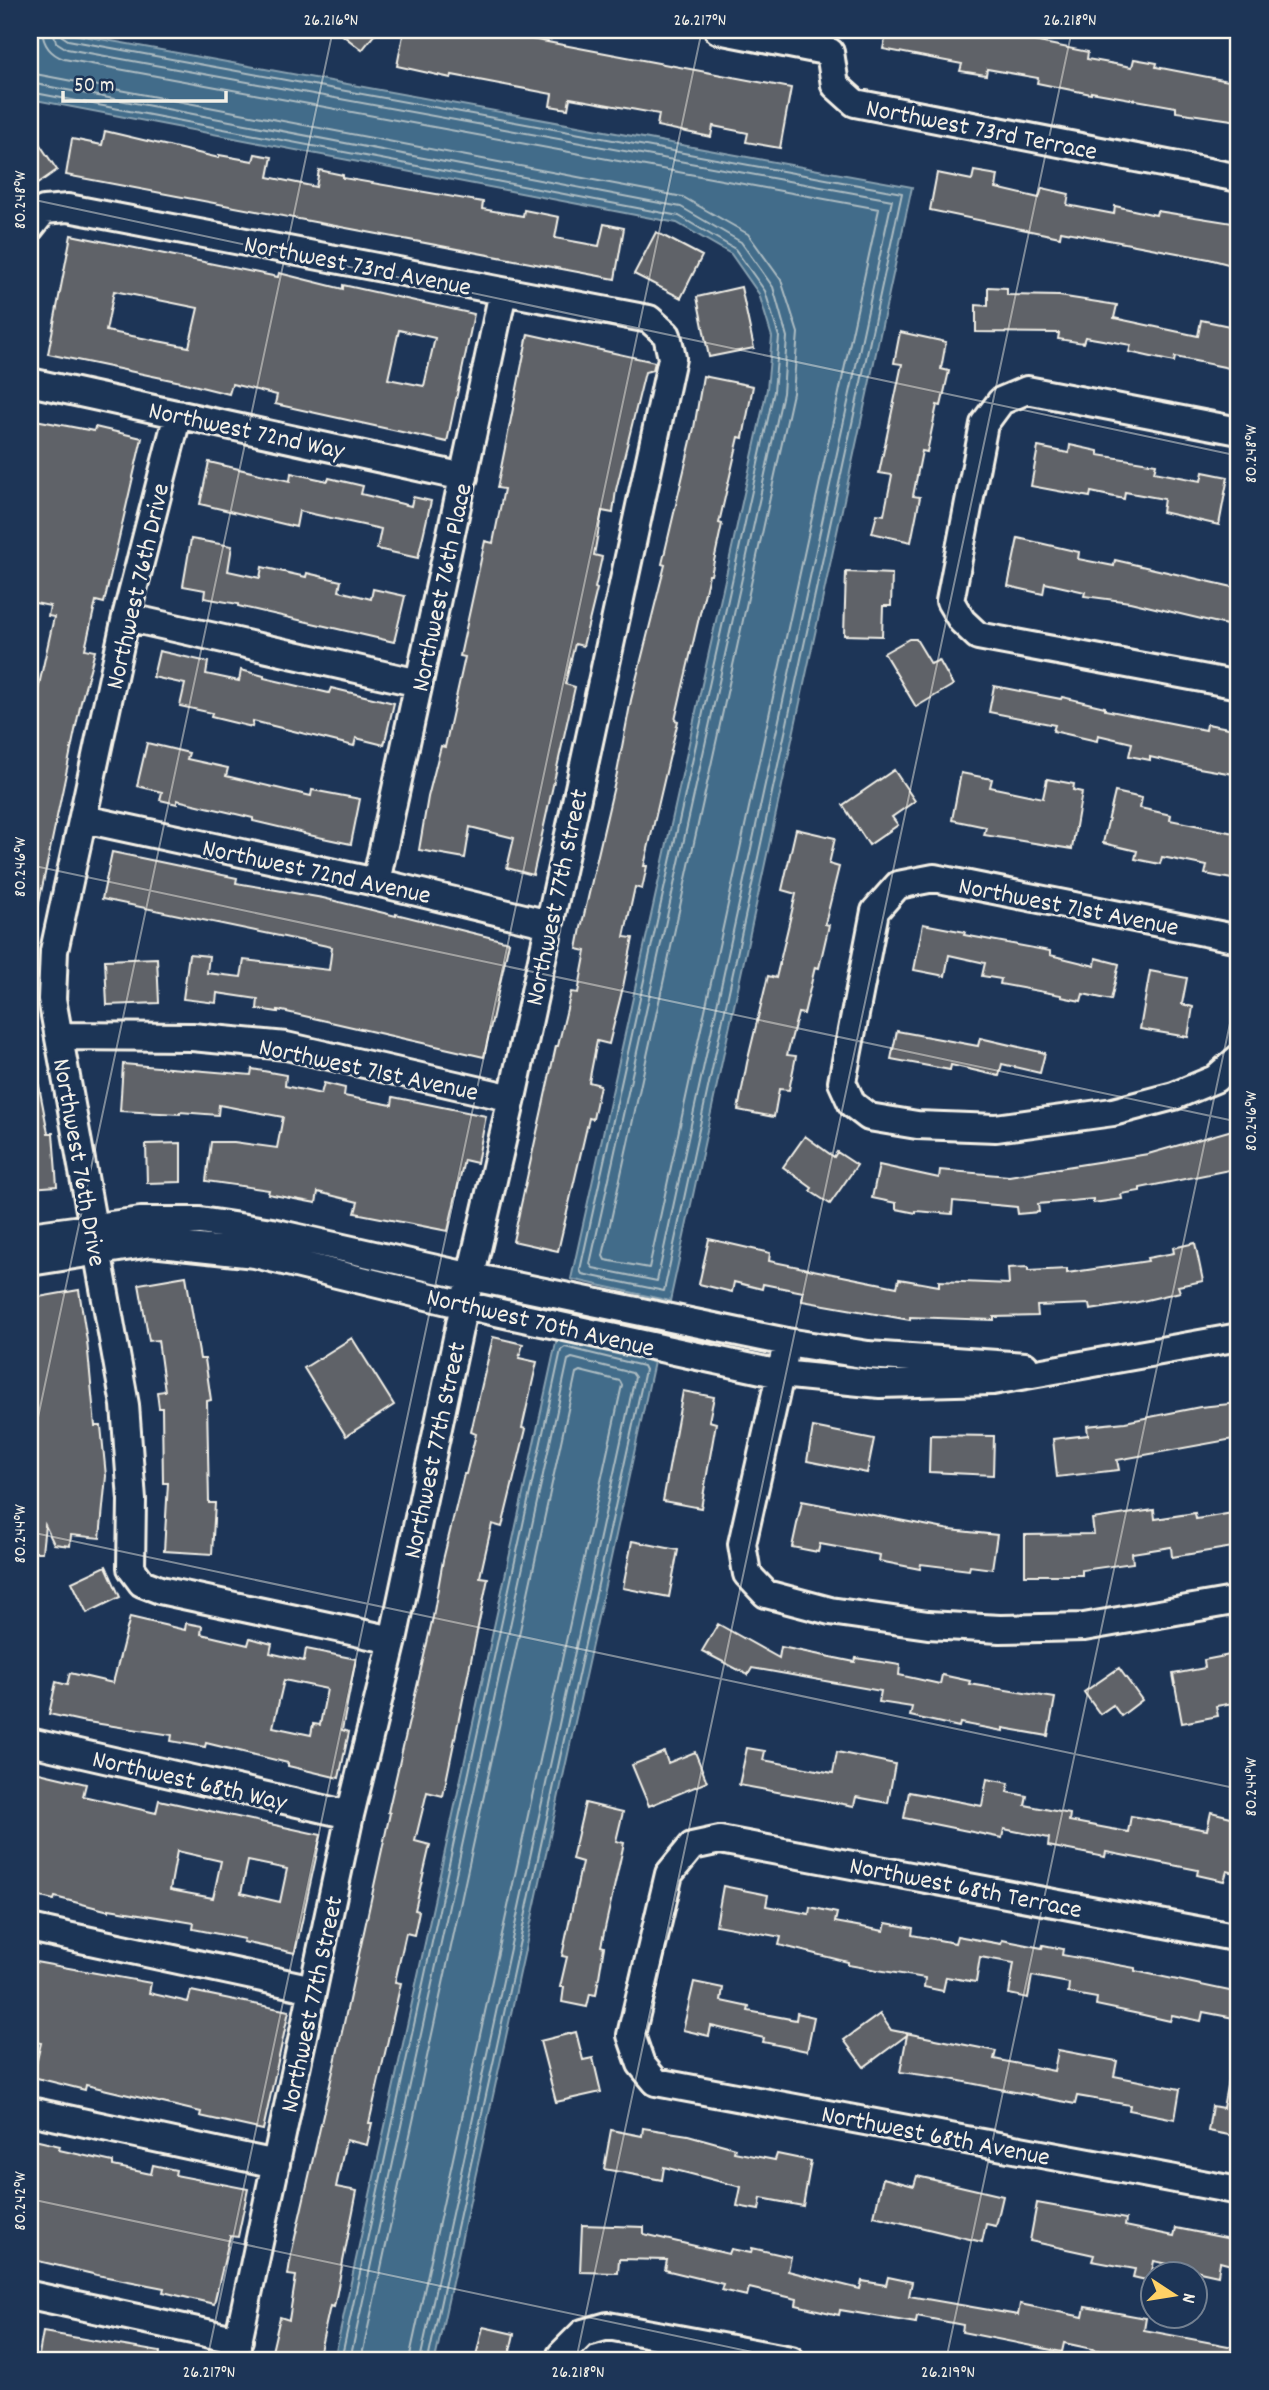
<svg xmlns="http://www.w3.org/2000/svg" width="1269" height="2390" font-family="Dekko,sans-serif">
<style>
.water{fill:#426c8a;stroke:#89a1b0;stroke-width:2}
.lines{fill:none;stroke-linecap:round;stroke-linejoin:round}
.shore{stroke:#adbcc2;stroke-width:2}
.building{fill:#5e6268;stroke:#f4f1e8;stroke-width:2;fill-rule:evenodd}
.minor-casing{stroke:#f4f1e8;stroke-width:32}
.minor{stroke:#1d3557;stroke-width:26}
.ticks{fill:none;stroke:#f4f1e8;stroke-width:2;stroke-opacity:0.45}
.labels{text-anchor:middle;stroke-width:6;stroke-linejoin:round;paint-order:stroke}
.street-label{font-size:26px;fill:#f4f1e8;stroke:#1d3557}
.neatline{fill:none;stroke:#f4f1e8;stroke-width:2.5}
.ticks-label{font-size:18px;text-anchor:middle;fill:#f4f1e8}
</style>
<rect width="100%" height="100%" fill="#1d3557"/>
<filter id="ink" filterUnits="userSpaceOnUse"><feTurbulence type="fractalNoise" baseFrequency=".0143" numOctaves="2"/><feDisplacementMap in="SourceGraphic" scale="14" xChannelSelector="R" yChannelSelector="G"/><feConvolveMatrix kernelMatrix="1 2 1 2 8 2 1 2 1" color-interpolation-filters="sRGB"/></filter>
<g filter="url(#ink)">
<path class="water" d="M30 30H51L912 187 670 1301 571 1279 767 389 772 337 759 294 731 254 677 223 30 99Z
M557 1338 654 1362 435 2360H334Z"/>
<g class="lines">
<path class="shore" d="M30 73 683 197 748 234 781 280 798 333 793 393 603 1256 605 1260 649 1268 879 209 64 59C50 54 43 44 42 30
M30 83 681 207 741 242 773 287 787 337 783 393 590 1264 593 1268 657 1281 892 200 67 49 56 42 53 30
M30 92 679 216 735 249 765 291 779 337 774 391 580 1270 582 1274 664 1291 902 193 68 40 62 36 61 30
M341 2360 561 1350 565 1347 643 1366 645 1370 428 2360
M350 2360 568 1360 572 1358 632 1373 635 1377 420 2360
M361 2360 576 1373 580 1371 620 1381 622 1385 409 2360"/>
</g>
<path class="building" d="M336 30H378L362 50Z
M404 30H475L505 36V34L791 88 780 148 746 142 748 133 713 126 711 137 657 126 659 114 570 98 568 109 550 106 552 94 452 75 451 78 397 66Z
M887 30H979L1088 52 1087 59 1132 67 1134 59 1157 63 1156 67 1239 83V121L1176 112V107L1091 92V94L1037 83 1038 78 987 69 986 75 960 71 962 64 883 49Z
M30 130 57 170 30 189Z
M105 131 219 158V155L253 161 255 154 272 157 268 177 316 187 319 170 343 175V178L483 202 482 209 523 216 524 210 559 217 555 238 599 246 604 224 624 228 615 279 66 175 72 139 102 145Z
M974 171 998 175 996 188 1039 198 1042 188 1069 194 1067 205 1114 214 1115 206 1156 215 1157 211 1239 224V267L1209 259 1061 231 1060 237 930 210 937 173 972 180Z
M656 232 702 256 681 298 634 274Z
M71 235 278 277 279 273 343 289V285L474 314 447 442 275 404 277 395 232 384 229 394 181 382 48 354ZM114 291 198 308 189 347 106 331ZM399 330 435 338 424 386 388 379Z
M741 287 754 348 709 357 697 297Z
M988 287 1007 288V295L1059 296 1117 305 1114 318 1198 336 1201 320 1239 328V370L1175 357 1174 362 1129 352 1131 345 1085 337 1083 343 1058 339 1059 333 976 332V305L988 306Z
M900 332 946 342 941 369 949 371 941 406 937 405 927 452 922 451 913 496 920 497 911 542 872 533 877 514 884 515 892 475 879 473 902 364 894 363Z
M528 334 655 362 653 370 645 372 616 490 613 513 602 511 594 555 602 557 595 588 597 589 583 646 575 644 565 684 575 687 533 875 507 868 514 838 470 827 465 858 419 850 428 797 441 746 445 747 465 657 460 656 485 541 493 543 504 489 497 488Z
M703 376 753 386 743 438 739 437 719 523 722 524 711 575H709L675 720 678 721 644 866H647L642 889 635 887 624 937 633 938 623 987 609 1044 597 1041 589 1082 600 1085 593 1119 589 1118 558 1251 513 1241 556 1046H558L571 992 578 993 586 951 577 949 581 928 617 773 631 700 665 565 662 564 694 428Z
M30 419 94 431 95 427 142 438 104 603 96 601 85 649 95 651 81 702 37 912 30 911V726L54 617 48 616 50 606 30 602Z
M1070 445 1098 451V455L1156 464 1154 472 1201 481 1203 472 1228 477 1219 525 1162 512 1164 499 1125 492 1124 499 1091 492 1090 497 1031 486 1038 447 1069 453Z
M209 462 290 481 291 473 328 481 329 478 363 486 361 494 411 506 413 497 431 501 418 558 377 549 381 529 299 511 296 527 200 504Z
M1018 538 1079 552 1078 559 1114 566 1115 560 1237 588 1236 591H1239V628L1130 602 1084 596 1085 592 1045 583 1043 594 1008 586Z
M191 539 232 546 228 571 260 578 262 567 306 577 307 573 341 581 339 591 371 599 373 589 405 596 394 642 238 606V604L204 598 205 590 183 586Z
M846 572 892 574 891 606H883L882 636 844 635Z
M909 639H916L931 664 939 660 953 685 916 707 884 653Z
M159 651 208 662 206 674 239 681 241 670 264 676V678L329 693 331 688 394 703 384 745 356 738 354 746 253 721 252 727 211 717 212 713 180 706 185 684 153 677Z
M994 686 1061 699 1062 697 1105 707V710L1206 730 1207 724 1239 730V775L1199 768 1150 757V760L1129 756 1132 743 1098 735 1097 741 1053 731 1055 725 989 712Z
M147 743 189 753 187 759 228 768 226 776 311 796 312 790 360 799 351 844 304 834V833L253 821V818L177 800V804L160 800 162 792 137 786Z
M894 770 915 801 892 817 898 825 869 845 843 805Z
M961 773 992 779 990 787 1043 798 1047 779 1074 784 1073 790 1082 792 1072 849 984 835 986 827 952 820Z
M1115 792 1142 798 1140 808 1171 815 1170 820 1239 834 1232 879 1205 874 1207 866 1162 857 1160 864 1135 859 1137 851 1103 843Z
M796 829 835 838 829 864 839 867 825 924 829 925 819 968 815 967 804 1014 798 1013 787 1055 796 1056 789 1090 779 1089 774 1117 738 1110 747 1063 768 976 776 978 796 894 782 890Z
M112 852 237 878 236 883 323 898 396 916V914L509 942 484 1057 278 1010V1012L257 1009 258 999 217 993 216 1003 183 999 189 954 209 956 207 973 241 977 244 960 329 970 332 947 102 899Z
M923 924 965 932 964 935 1050 951V955L1095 966 1096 958 1119 964 1111 1000 1083 994 1081 1001 1061 997V995L1000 984 1001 979 982 976 985 963 949 955 945 976 914 970Z
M157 958 159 1003 107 1005 105 960Z
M1150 971 1187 978 1182 1004 1193 1007 1188 1037 1140 1029Z
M897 1031 978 1046 980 1038 1045 1053 1040 1073 1002 1064 999 1076 951 1065 950 1070 891 1059Z
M123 1064 251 1075 252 1069 286 1075 285 1086 321 1094 324 1083 345 1088 344 1096 392 1105 393 1097 486 1116 477 1163 464 1160 448 1231 355 1213 358 1202 318 1192 316 1203 268 1194 269 1190 206 1181 211 1142H234L277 1148 283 1117 219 1105 218 1115 180 1112V1114L120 1111Z
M38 1081 48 1133H53L57 1186 30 1188V1082Z
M1239 1128V1168L1140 1188V1191L1121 1194 1122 1199 1093 1203V1199L1038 1204 1039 1212 1018 1214 1017 1207 953 1201 952 1214 916 1211V1213L896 1209V1203L872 1198 879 1165 939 1178 940 1170 1009 1176 1148 1154Z
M805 1136 834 1157 837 1152 857 1165 830 1204 810 1191 812 1188 783 1167Z
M181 1143V1182L147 1183 146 1144Z
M709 1239 770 1253 769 1261 897 1287 899 1279 939 1286V1281L1009 1284 1008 1268 1028 1267V1271L1067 1269V1273L1148 1261 1147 1258 1174 1253 1173 1248 1195 1243 1203 1281 1178 1286 1180 1292 1134 1303 1090 1310 1089 1304 1037 1306 1038 1316 994 1317V1320L910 1317V1320L802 1301 803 1292 763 1284 762 1289 734 1282 732 1292 699 1284Z
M186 1276 200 1359H205L211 1400 207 1401 209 1503H215L212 1554 164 1551 168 1483H163L162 1408H159L157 1392 165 1391 158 1340 149 1341 139 1284Z
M79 1290 87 1341 95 1426H101L106 1476 100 1538 71 1535 70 1546 54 1544 45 1525 42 1552H30V1310L35 1309 33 1298Z
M493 1337 523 1344 519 1358 537 1362 522 1428 526 1429 502 1527 492 1524 480 1577 488 1578 443 1796 427 1792 415 1841 430 1845 415 1910 419 1911 414 1935 406 1933 395 1982 401 1983 369 2123H372L367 2145 346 2140 336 2187 357 2191 334 2307 330 2306 318 2360H270L280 2317 289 2320 296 2276 288 2275 291 2255 344 2023 390 1813 388 1812 433 1617 443 1560 464 1474H466L476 1434 471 1432Z
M352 1338 394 1405 346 1436 304 1368Z
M683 1391 714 1397 709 1421 716 1423 701 1508 663 1501Z
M1239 1403V1438L1117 1460 1119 1470 1057 1477 1053 1439 1088 1435 1087 1426 1125 1422 1200 1407Z
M813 1427 874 1439 867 1473 807 1461Z
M930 1435 994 1436 993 1475 929 1472Z
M802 1501 950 1530 997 1535 992 1569 970 1566 969 1570 921 1564 920 1569 879 1561 880 1555 820 1544 818 1552 792 1547Z
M1154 1510 1155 1519 1195 1513 1196 1519 1239 1512V1546L1172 1557 1171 1547 1132 1553 1133 1563 1082 1570V1575H1025V1535L1094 1534 1092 1519Z
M632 1541 678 1550 669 1597 623 1588Z
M106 1566 120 1597 87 1613 72 1582Z
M130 1617 185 1630 186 1623 202 1626 201 1634 248 1645 250 1638 272 1644 270 1653 304 1661 306 1649 356 1659 342 1730 349 1732 339 1778 288 1766V1763L206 1743 205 1747 171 1741 172 1735 81 1721 49 1714 56 1682 67 1685 70 1673 113 1683ZM284 1680 327 1689 320 1725 313 1724 311 1735 273 1727Z
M718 1624 779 1658 781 1647 855 1662 856 1658 900 1665 899 1675 940 1684 942 1675 970 1681 969 1684 1055 1698 1048 1736 1003 1728V1731L960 1723 959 1727 910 1716 912 1707 879 1702 881 1691 752 1668 748 1675 702 1651Z
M1230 1655 1239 1702 1216 1706 1218 1716 1182 1723 1173 1674 1205 1668 1204 1660Z
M1119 1668 1142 1700 1121 1716 1113 1705 1100 1714 1084 1692Z
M747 1748 765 1751 763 1760 833 1773 837 1752 895 1764 888 1803 856 1797 854 1806 739 1785Z
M664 1752 668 1763 695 1752 707 1782 649 1806 632 1765Z
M35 1772 86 1784 83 1796 156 1813 159 1800 321 1835 295 1953 243 1942 244 1939 193 1929 194 1923 109 1909V1911L55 1897 54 1900 32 1895 34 1885 30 1884V1797ZM177 1851 221 1861 213 1898 170 1890ZM248 1861 287 1869 280 1902 241 1893Z
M987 1779 1009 1783 1007 1792 1027 1796 1025 1805 1070 1814 1069 1821 1128 1832 1131 1816 1207 1830 1211 1812 1239 1819V1874L1227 1871 1224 1881 1197 1875 1198 1870 1106 1852 1105 1857 1048 1846 1049 1838 1004 1829 1002 1838 904 1818 909 1792 982 1806Z
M585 1803 623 1812 616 1841 624 1843 601 1946 604 1947 596 1995 590 1994 587 2007 562 2002 564 1987H560L567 1957 562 1956 582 1862 572 1859Z
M723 1886 768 1895 766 1906 809 1914 810 1907 837 1913 835 1922 884 1931 886 1923 913 1928 912 1935 955 1943 957 1936 1001 1944 1002 1940 1042 1948 1043 1945 1063 1949 1062 1955 1135 1968V1971L1239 1993V2019L1203 2012 1201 2021 1172 2015 1170 2021 1139 2014 1096 2005 1097 1998 1068 1993 1069 1983 1032 1976 1028 1998 1009 1994 1014 1963 980 1957 976 1982 946 1977 943 1991 924 1987 925 1978 848 1965V1962L779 1945 781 1937 716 1925Z
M30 1961 151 1983 149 1993 188 2002 191 1991 289 2011 263 2130 200 2116 201 2112 86 2085 85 2090 33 2077 41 2043 30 2041Z
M694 1982 723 1988 721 2001 749 2007 748 2011 796 2020 797 2013 814 2017 807 2051 763 2042 764 2038 711 2026 709 2036 683 2030Z
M880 2014 891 2030 996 2051 994 2059 1054 2071 1058 2050 1117 2061 1114 2076 1180 2089 1175 2119 1129 2110 1130 2105 1077 2096 1075 2104 945 2078 900 2072 907 2035 864 2067 844 2040Z
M576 2032 583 2060 593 2058 601 2092 556 2102 540 2041Z
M1230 2069 1239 2070V2137L1208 2131 1212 2106 1223 2108Z
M643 2128 688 2135 735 2148 734 2152 775 2160 777 2154 811 2161 803 2206 761 2198 759 2210 737 2206 741 2187 664 2167 662 2180 604 2169 611 2130 642 2136Z
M30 2139 60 2146 59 2150 113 2162V2166L151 2174 153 2165 176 2170 175 2175 248 2189 238 2237 230 2236 214 2304 163 2292 164 2288 97 2275 30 2259Z
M917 2176 1003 2196 996 2226 986 2224 982 2242 874 2216 883 2178 914 2186Z
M1037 2203 1126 2219 1125 2226 1174 2236 1176 2228 1236 2240 1231 2265 1220 2262 1218 2275 1154 2261 1150 2281 1133 2277 1135 2269 1092 2261 1094 2255 1030 2241Z
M582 2225 644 2227V2234L729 2254 731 2249 751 2253 752 2248 791 2257 788 2271 860 2289 862 2281 886 2285 888 2277 912 2282 909 2296 1018 2315 1020 2304 1083 2317 1085 2307 1146 2318 1144 2330 1239 2348V2360H1109L1111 2353 1064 2343 1062 2352 962 2332 963 2325 917 2316 916 2323 840 2310 839 2315 796 2305 797 2299 749 2288 747 2296 721 2290 723 2284 665 2270 667 2260 619 2259 618 2273 580 2272Z
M483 2327 514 2334 508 2360H475Z
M43 2332 160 2352 159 2360H38Z"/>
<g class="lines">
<defs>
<path id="minor" d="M718 30 830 52 835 85 855 103 1239 178
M30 228 44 210 68 208 649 319 667 335 672 358 512 1098 464 1305 393 1640 350 1815 234 2360
M30 382 464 477
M178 414 126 617 54 951 52 999 125 1405 132 1500 131 1568 142 1583 160 1590 393 1640
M1239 431 1027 390 1001 401 984 424 950 601 962 621 978 636 1239 685
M126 617 419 683
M84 819 376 882 549 924
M376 882 503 292
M1239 939 934 878 898 885 875 911 842 1082 852 1104 869 1117 917 1125 996 1128 1113 1112 1174 1096 1215 1079 1239 1058
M59 1036 192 1037 286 1046 512 1098
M30 1236 141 1221H200L272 1232 472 1277 787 1342 868 1355 1025 1366
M30 1262 151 1243 255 1254 464 1305 780 1374 880 1384 993 1381 1239 1337
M784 1357 742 1544 747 1574 766 1594 830 1611 928 1625 1000 1629 1084 1627 1239 1600
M30 1742 350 1815
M30 1928 313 1989
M1239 1938 720 1840 692 1846 669 1874 631 2035 641 2064 656 2082 1239 2191
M30 2111 276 2164
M30 2295 239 2340
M560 2360 561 2355 583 2333 608 2326 791 2360"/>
</defs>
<use href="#minor" class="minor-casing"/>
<use href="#minor" class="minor"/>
</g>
</g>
<path class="ticks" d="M30 199 1239 456M30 865 1239 1122M30 1455 333 30M30 1532 1239 1789M30 2199 790 2360M207 2360 702 30M576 2360 1072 30M946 2360 1239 981"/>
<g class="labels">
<g class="street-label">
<text transform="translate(982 128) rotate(11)" y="9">Northwest 73rd Terrace</text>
<text transform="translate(358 264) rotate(11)" y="9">Northwest 73rd Avenue</text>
<text transform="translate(247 429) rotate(12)" y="9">Northwest 72nd Way</text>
<text transform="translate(136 586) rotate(-77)" y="9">Northwest 76th Drive</text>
<text transform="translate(440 587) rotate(-78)" y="9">Northwest 76th Place</text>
<text transform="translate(317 870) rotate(12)" y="9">Northwest 72nd Avenue</text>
<text transform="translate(555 897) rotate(-78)" y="9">Northwest 77th Street</text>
<text transform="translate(1069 905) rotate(11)" y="9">Northwest 71st Avenue</text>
<text transform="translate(369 1068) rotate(12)" y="9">Northwest 71st Avenue</text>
<text transform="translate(81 1162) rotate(80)" y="9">Northwest 76th Drive</text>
<text transform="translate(541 1321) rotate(13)" y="9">Northwest 70th Avenue</text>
<text transform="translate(433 1450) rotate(-78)" y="9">Northwest 77th Street</text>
<text transform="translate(190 1779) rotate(13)" y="9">Northwest 68th Way</text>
<text transform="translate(966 1886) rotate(11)" y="9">Northwest 68th Terrace</text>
<text transform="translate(310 2004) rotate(-78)" y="9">Northwest 77th Street</text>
<text transform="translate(936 2134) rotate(11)" y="9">Northwest 68th Avenue</text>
</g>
</g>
<rect width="1269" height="2390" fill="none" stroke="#1d3557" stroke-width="77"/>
<g transform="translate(1174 2295) rotate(102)"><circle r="33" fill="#1d3557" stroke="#738091" stroke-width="2"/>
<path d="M0-5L12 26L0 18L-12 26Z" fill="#ffd166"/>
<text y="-10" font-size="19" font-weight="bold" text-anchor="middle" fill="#f4f1e8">N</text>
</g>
<path d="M63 91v10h163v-10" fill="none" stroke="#f4f1e8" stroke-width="3.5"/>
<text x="74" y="91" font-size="21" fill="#f4f1e8" stroke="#1d3557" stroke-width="5" paint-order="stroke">50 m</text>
<rect x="38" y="38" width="1192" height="2314" class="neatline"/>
<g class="ticks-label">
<text x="331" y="25">26.216°N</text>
<text x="700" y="25">26.217°N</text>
<text x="1070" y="25">26.218°N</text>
<text transform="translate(19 200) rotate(-90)" y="6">80.248°W</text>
<text transform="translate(1250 454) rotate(-90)" y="6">80.248°W</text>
<text transform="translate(19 867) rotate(-90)" y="6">80.246°W</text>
<text transform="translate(1250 1121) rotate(-90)" y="6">80.246°W</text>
<text transform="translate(19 1534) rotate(-90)" y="6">80.244°W</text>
<text transform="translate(1250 1787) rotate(-90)" y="6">80.244°W</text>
<text transform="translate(19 2201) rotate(-90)" y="6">80.242°W</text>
<text x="209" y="2377">26.217°N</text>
<text x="578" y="2377">26.218°N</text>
<text x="948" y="2377">26.219°N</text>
</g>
</svg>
